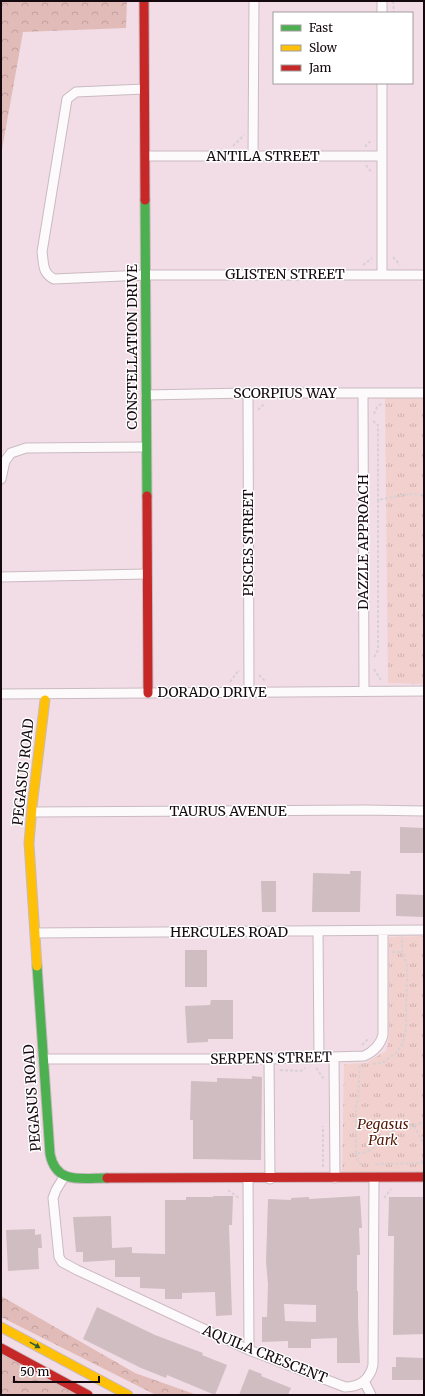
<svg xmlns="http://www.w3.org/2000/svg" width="425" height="1396" font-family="Merriweather,serif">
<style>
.grass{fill:url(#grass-tufts)}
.forest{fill:url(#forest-crowns)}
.building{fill:#cfbdc2;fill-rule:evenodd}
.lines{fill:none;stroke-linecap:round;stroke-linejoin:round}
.street-casing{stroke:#cabac1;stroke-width:11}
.fast-casing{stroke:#cabac1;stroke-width:11}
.slow-casing{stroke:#cabac1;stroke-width:11}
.jam-casing{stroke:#cabac1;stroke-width:11}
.path{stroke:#d8d1d4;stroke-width:2;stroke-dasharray:3 2;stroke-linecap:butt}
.street{stroke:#fdfafb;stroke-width:9}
.fast{stroke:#4caf50;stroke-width:9}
.slow{stroke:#ffc107;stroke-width:9}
.jam{stroke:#c62828;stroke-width:9}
.oneway{fill:#305c2f}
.labels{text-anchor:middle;stroke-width:3;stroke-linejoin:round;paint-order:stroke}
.street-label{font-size:14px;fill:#15080e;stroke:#fff}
.park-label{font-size:14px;font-style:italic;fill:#531605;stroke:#fff}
</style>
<defs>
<pattern id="grass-tufts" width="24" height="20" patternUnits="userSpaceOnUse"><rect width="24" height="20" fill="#f1d0cd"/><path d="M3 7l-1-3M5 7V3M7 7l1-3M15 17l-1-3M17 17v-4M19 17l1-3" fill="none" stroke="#ceb1af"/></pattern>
<pattern id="forest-crowns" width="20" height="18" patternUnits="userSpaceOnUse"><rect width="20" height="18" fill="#e1bbb8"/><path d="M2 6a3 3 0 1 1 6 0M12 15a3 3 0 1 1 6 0" fill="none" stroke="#c09f9d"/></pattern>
</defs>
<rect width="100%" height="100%" fill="#f2dde6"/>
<path class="grass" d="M385 393H424V684L388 683Z
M424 936V1172L342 1174 344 1064 366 1063 386 1051 389 1037V937Z"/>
<path class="forest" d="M1 1H127L126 28 23 32 1 155Z
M1 1296 135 1373 197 1395H156L1 1317Z
M1 1348 87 1395H1Z"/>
<path class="building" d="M400 827 424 828V853H400Z
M350 871H361L360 912H312L313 873 350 874Z
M261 881H276V912H262Z
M396 894 424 895V917L396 916Z
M185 950H207V987H185Z
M211 1000H233V1039H208V1042L187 1043 185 1006 210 1005Z
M252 1076 262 1077 261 1160 193 1159V1120H190L191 1081 217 1082V1078L252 1079Z
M213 1196H233L232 1225H229L232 1315 216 1316 215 1292 182 1293V1299H165V1289L140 1288V1277H115V1260L83 1262V1252H76L73 1217 111 1216 112 1248 132 1247V1253L165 1254V1200H186V1197H213Z
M360 1196 362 1228H359L360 1255H357V1291H358V1317L360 1363H337V1338L311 1339V1348H288V1341L262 1342V1317H267L268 1284 266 1262 268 1199 291 1200V1198L309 1197V1199ZM284 1304 316 1305V1322L285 1321Z
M389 1197H424V1334L393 1335 394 1236H388Z
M35 1229V1235L41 1234 42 1248H38L39 1269 8 1271 6 1230Z
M97 1307 155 1335 203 1353 202 1355 227 1365 215 1395 167 1375 166 1378 141 1368 83 1339Z
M396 1357 424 1358V1380H392V1367H396Z
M249 1369 262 1374 261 1376 291 1388 288 1395H239Z"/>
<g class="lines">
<defs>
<path id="street" d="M382 1V13
M382 83V274
M144 89 76 92 67 99 42 252C44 264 42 273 54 279L145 275H424
M145 156H382
M253 156 254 1
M248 393 249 692
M363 393 364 691
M146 395 248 393H424
M1 479 5 461 11 453 26 448 146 447
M1 577 147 574
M1 694 424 691
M32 812 364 810 424 811
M318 931 319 1058
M35 933 424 930
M334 1058 335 1178
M43 1059H269L364 1056C373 1052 380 1046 383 1035V931
M269 1059 270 1179
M64 1177 56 1190 53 1198 59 1257 62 1262 77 1270 249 1350 345 1387C360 1387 370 1379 373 1365L374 1178
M248 1178 249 1350
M364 1381 371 1395"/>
<path id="fast" d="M145 200 147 496
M37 966 50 1154C56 1185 82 1178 107 1178"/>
<path id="slow" d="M37 966 29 843 32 807 45 700
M1 1327 128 1395"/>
<path id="jam" d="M144 1 145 200
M147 496 148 693
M107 1178 424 1177
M1 1348 88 1395"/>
</defs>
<use href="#street" class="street-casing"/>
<use href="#fast" class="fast-casing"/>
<use href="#slow" class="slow-casing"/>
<use href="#jam" class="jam-casing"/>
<path class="path" d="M393 1 394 13
M233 146 244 135
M366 147V145L372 140
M366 165 372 173
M393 257 400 265
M363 265 372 258
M258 410 265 403
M374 414 377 407 382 403
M373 421 378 425V500
M374 657 378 650V500L409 494 424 495
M374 669 382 682
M259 675 265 681
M230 682 238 671H240
M392 952H402
M362 1045 369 1038
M373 1064 382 1063 397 1052 403 1043 406 1029 407 965 402 952V939
M360 1065 358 1098 356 1107V1153C374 1155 381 1137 395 1129 405 1124 415 1128 424 1121
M316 1068 324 1079
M280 1070 301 1071 305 1068
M414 1126 424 1145
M356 1153 358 1161 362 1166
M421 1163 424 1156
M376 1165 377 1164 424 1163
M323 1167V1126
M228 1190 239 1198
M384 1198 391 1189"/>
<use href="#street" class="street"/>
<use href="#fast" class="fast"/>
<use href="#slow" class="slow"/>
<use href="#jam" class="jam"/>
</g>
<defs><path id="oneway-solid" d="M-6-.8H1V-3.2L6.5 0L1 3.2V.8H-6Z"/></defs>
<use class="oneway" href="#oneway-solid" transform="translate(35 1345) rotate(29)"/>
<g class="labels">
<g class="street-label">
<text x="263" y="161">ANTILA STREET</text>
<text x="285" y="279">GLISTEN STREET</text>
<text transform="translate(132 347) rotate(-90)" y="5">CONSTELLATION DRIVE</text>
<text x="285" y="398">SCORPIUS WAY</text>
<text transform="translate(363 542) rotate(-90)" y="5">DAZZLE APPROACH</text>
<text transform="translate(248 543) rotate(-90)" y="5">PISCES STREET</text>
<text x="212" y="697">DORADO DRIVE</text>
<text transform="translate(23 772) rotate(-84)" y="5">PEGASUS ROAD</text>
<text x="228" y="816">TAURUS AVENUE</text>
<text x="229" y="937">HERCULES ROAD</text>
<text transform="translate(271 1058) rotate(-1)" y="5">SERPENS STREET</text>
<text transform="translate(32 1098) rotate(-94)" y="5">PEGASUS ROAD</text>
<text transform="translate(265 1354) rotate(22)" y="5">AQUILA CRESCENT</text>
</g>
<g class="park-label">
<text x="383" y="1129">Pegasus<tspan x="383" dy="16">Park</tspan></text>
</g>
</g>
<rect width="425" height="1396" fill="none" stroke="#15080e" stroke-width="4"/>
<rect x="273" y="12" width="140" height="72" fill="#ffffff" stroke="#a19c9f"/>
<rect x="281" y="25" width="20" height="6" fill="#4caf50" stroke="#a19c9f"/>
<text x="309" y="32" font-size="12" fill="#15080e">Fast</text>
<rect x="281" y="45" width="20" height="6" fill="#ffc107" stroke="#a19c9f"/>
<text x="309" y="52" font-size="12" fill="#15080e">Slow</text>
<rect x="281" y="65" width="20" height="6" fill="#c62828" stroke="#a19c9f"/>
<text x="309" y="72" font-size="12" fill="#15080e">Jam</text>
<path d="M14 1376v6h85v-6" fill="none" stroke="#15080e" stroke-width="2"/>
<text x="20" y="1376" font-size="12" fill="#15080e" stroke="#ffffff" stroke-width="3" paint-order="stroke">50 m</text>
</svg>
